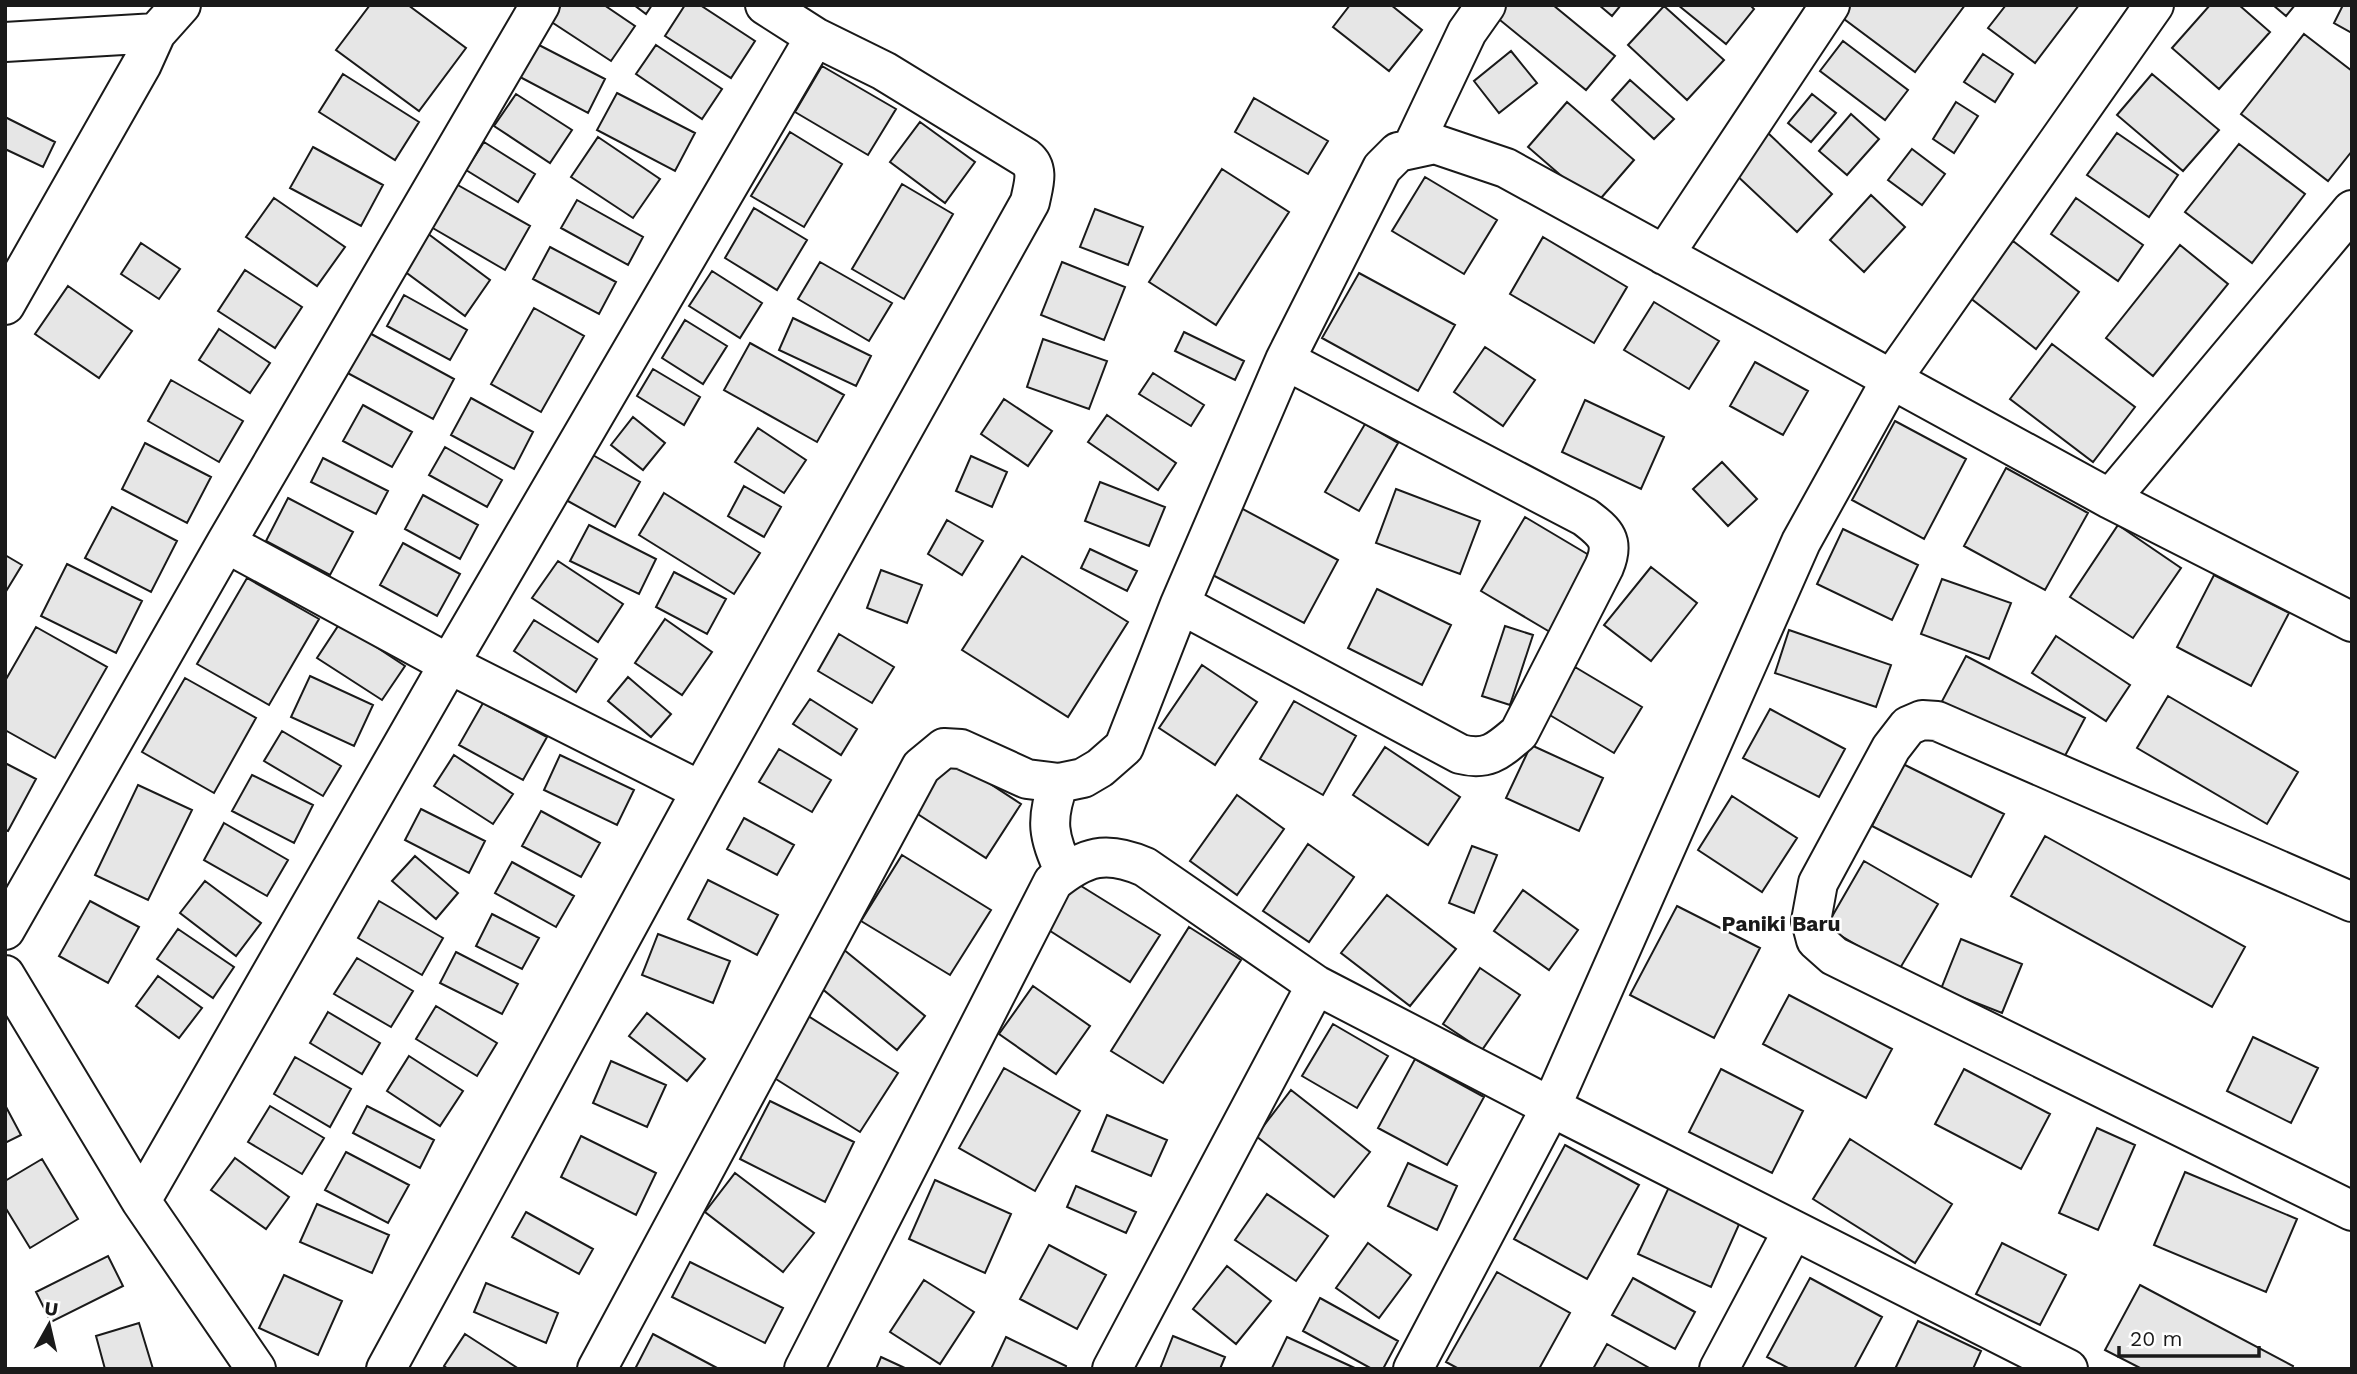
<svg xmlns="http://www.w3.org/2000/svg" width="2357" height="1374" font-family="'Work Sans',sans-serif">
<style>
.building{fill:#e6e6e6;stroke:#1a1a1a;stroke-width:2}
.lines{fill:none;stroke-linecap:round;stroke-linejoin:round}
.minor-casing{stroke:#1a1a1a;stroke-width:42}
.minor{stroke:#fff;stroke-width:38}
.labels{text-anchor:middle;stroke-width:5;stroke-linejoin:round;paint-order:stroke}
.quarter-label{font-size:21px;font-weight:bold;fill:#1a1a1a;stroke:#fff}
</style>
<rect width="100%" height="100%" fill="#fff"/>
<path class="building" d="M370 5H408L466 48 419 111 336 50Z
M561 5H604L635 26 611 61 550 21Z
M634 5H652L646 14Z
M685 5H700L755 41 731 78 665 36Z
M1350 5H1391L1422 30 1389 71 1333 27Z
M1505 5H1553L1615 56 1586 90 1495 16Z
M1599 5H1621L1612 16Z
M1678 5H1750L1754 9 1726 44Z
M1848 5H1965L1915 72 1840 16Z
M2006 5H2079L2035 63 1988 28Z
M2210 5H2239L2270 32 2219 89 2172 48Z
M2273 5H2295L2286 16Z
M2343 5H2352V33L2334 23Z
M1664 6 1724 60 1687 100 1628 45Z
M2304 34 2352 71V151L2328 181 2241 114Z
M1843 41 1908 90 1885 120 1820 71Z
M537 44 605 79 588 113 520 77Z
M656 45 722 89 702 119 636 74Z
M1511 51 1537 83 1499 113 1474 81Z
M1983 54 2013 74 1995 102 1964 82Z
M822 66 896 109 868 155 795 112Z
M343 74 419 122 395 160 319 112Z
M2152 74 2219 130 2183 171 2117 115Z
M1630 80 1674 119 1654 139 1612 100Z
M617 93 695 133 675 171 597 130Z
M516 94 572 130 550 163 494 126Z
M1812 94 1836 113 1811 142 1788 123Z
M1254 98 1328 141 1308 174 1235 132Z
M1567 102 1634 160 1595 205 1528 147Z
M1956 102 1978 116 1954 153 1933 139Z
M1851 114 1879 139 1847 175 1819 151Z
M5 117 55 142 43 167 5 149Z
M920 122 975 162 945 203 890 162Z
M790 132 842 164 804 227 751 196Z
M1768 133 1832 194 1797 232 1732 171Z
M2117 133 2178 175 2149 217 2087 175Z
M598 137 660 179 633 218 571 177Z
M484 142 535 174 518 202 466 170Z
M2239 144 2305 194 2252 263 2185 212Z
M313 147 383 185 361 226 290 188Z
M1912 149 1945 174 1922 205 1888 180Z
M1222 169 1289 212 1216 325 1149 282Z
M1425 177 1497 220 1464 274 1392 231Z
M456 184 530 226 505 270 431 227Z
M902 184 953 214 904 299 852 269Z
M1871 195 1905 227 1864 272 1830 240Z
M274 198 345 247 317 286 246 237Z
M2076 198 2143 245 2118 281 2051 234Z
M577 200 643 237 628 265 561 228Z
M754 208 807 240 777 290 725 258Z
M1095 209 1143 227 1128 265 1080 247Z
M423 230 490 280 465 316 396 265Z
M1543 237 1627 287 1594 343 1510 294Z
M2013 241 2079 292 2036 349 1969 297Z
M141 243 180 269 159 299 121 274Z
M2180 245 2228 284 2153 376 2106 338Z
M550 247 616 282 599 314 533 279Z
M820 262 892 303 869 341 798 299Z
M1062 262 1125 287 1104 340 1041 315Z
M245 270 302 307 275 348 218 311Z
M712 271 762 303 740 338 689 306Z
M1359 273 1455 325 1418 391 1322 338Z
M68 286 132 331 99 378 35 334Z
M404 295 467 330 450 360 387 326Z
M1654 302 1719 341 1689 389 1624 350Z
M534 308 584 336 541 412 491 384Z
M793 318 871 356 856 386 779 350Z
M685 320 727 346 703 384 662 358Z
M219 329 270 363 250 393 199 360Z
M364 330 454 379 433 419 342 370Z
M1184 332 1244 361 1235 380 1175 351Z
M1043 339 1107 361 1089 409 1027 387Z
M750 343 844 395 817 442 724 390Z
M2052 344 2135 407 2093 462 2010 399Z
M1485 347 1535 380 1503 426 1454 392Z
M1755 362 1808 391 1783 435 1730 406Z
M653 369 700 397 684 425 637 396Z
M1153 373 1204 405 1191 426 1139 394Z
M171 380 243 421 219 462 148 421Z
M471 398 533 432 514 469 451 435Z
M1004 399 1052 431 1028 466 981 434Z
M1585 400 1664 437 1641 489 1562 452Z
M363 405 412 432 392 467 343 441Z
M1107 415 1176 463 1158 490 1088 442Z
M633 417 665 443 643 470 611 445Z
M1895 421 1966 459 1924 539 1852 500Z
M1365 424 1398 443 1359 511 1325 492Z
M758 428 806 460 784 493 735 462Z
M145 443 211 477 187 523 122 489Z
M445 447 502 480 487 507 429 475Z
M591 454 640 482 615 527 566 500Z
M971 456 1007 472 992 507 956 491Z
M323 458 388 491 376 514 311 482Z
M1722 462 1757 499 1728 526 1693 489Z
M2006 468 2088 513 2045 590 1964 546Z
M1100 482 1165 507 1149 546 1085 521Z
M744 486 781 507 764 537 728 516Z
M1396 489 1480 521 1460 574 1376 543Z
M664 493 760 553 734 594 639 535Z
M423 495 478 525 460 559 405 529Z
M288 498 353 532 330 575 266 541Z
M112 507 177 541 151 592 85 558Z
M1239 507 1338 560 1304 623 1205 571Z
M1525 517 1599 561 1555 635 1481 591Z
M947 520 983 541 962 575 928 554Z
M589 525 656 559 639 594 570 561Z
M2118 525 2181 568 2133 638 2070 597Z
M1843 529 1918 565 1892 620 1817 584Z
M403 543 460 574 437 616 380 585Z
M1090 549 1137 571 1127 591 1081 568Z
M5 555 22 565 5 593Z
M1022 556 1128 622 1068 717 962 650Z
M558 561 623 604 598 642 532 598Z
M67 564 142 601 116 653 41 616Z
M1651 567 1697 603 1651 661 1604 625Z
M881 570 922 585 907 623 867 608Z
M674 572 726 599 707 634 656 607Z
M2214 575 2289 613 2251 686 2177 647Z
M247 578 319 619 269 705 197 664Z
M1942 579 2011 603 1989 659 1921 634Z
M1377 589 1451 625 1422 685 1348 648Z
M665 619 712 652 682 695 635 663Z
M534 620 597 659 576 692 514 651Z
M340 623 405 666 382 700 317 658Z
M1505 626 1533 635 1510 705 1482 696Z
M36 627 107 667 55 758 5 730V681Z
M1789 630 1891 665 1876 707 1775 673Z
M839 634 894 667 872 703 818 671Z
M2056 636 2130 685 2106 721 2032 673Z
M1966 656 2085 718 2059 767 1940 705Z
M1202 665 1257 702 1215 765 1159 728Z
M1575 667 1642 707 1614 753 1548 714Z
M310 676 373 705 354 746 291 717Z
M628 677 671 714 651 737 608 701Z
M185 678 256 718 214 793 142 752Z
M2168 696 2298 772 2267 824 2137 748Z
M810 699 857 729 841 755 793 724Z
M1294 701 1356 736 1323 795 1260 759Z
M483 703 547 737 523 780 459 745Z
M1770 709 1845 749 1819 797 1743 758Z
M282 731 341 766 323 796 264 761Z
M1531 745 1603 778 1579 831 1506 798Z
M1385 747 1460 797 1428 845 1353 795Z
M779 749 831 780 812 812 759 782Z
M454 755 513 794 493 824 434 786Z
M560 755 634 790 617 825 544 790Z
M949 757 1021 804 986 858 913 811Z
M5 763 36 779 8 831 5 830Z
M1903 764 2004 814 1971 877 1872 826Z
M252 775 313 805 294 843 232 811Z
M138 785 192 810 148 900 95 875Z
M1237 795 1284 829 1237 895 1190 861Z
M1732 796 1797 838 1762 892 1698 850Z
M421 809 485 841 469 873 405 840Z
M541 811 600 843 581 877 522 846Z
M744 818 794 845 777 875 727 849Z
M224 823 288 860 267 896 204 860Z
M2045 836 2245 947 2212 1007 2011 896Z
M1308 844 1354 877 1309 942 1263 911Z
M1472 846 1497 855 1474 913 1449 903Z
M902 855 991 910 950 975 861 921Z
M415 856 458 893 436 919 392 881Z
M1864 861 1938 904 1899 970 1826 927Z
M512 862 574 896 556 927 495 893Z
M708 880 778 915 757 955 688 919Z
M205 881 261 923 236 956 180 913Z
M1073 881 1160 935 1130 982 1044 927Z
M1523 890 1578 930 1549 970 1494 931Z
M1387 895 1456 949 1410 1006 1341 953Z
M90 901 139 927 108 983 59 956Z
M379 901 443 938 422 975 358 938Z
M1677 906 1760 948 1714 1038 1630 995Z
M492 914 539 938 522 969 476 946Z
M1189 927 1241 960 1163 1083 1111 1051Z
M178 929 234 967 213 998 157 959Z
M658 934 730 961 713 1003 642 975Z
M1961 939 2022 964 2002 1013 1941 989Z
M843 949 925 1016 897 1050 815 983Z
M456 952 518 984 502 1014 440 983Z
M357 958 413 991 391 1027 334 994Z
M1480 968 1520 995 1482 1050 1443 1024Z
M158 976 202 1008 179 1038 136 1006Z
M1033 986 1090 1026 1056 1074 999 1034Z
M1789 995 1892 1049 1866 1098 1763 1044Z
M436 1006 497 1043 477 1076 416 1039Z
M328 1012 380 1043 362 1074 310 1043Z
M647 1013 705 1059 687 1081 629 1036Z
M805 1014 898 1073 860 1132 768 1074Z
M1333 1024 1388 1056 1357 1108 1302 1076Z
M2253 1037 2318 1068 2291 1123 2227 1091Z
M409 1056 463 1091 440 1126 387 1091Z
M295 1057 351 1089 330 1127 274 1094Z
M1415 1059 1484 1097 1447 1165 1378 1128Z
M611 1061 666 1085 647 1127 593 1103Z
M1004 1068 1080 1111 1035 1191 959 1148Z
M1721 1069 1803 1111 1772 1173 1689 1132Z
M1964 1069 2050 1114 2021 1169 1935 1124Z
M1291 1090 1370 1152 1334 1197 1256 1136Z
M770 1101 854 1142 825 1202 740 1159Z
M5 1105 21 1135 5 1143Z
M270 1106 324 1138 302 1174 248 1142Z
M367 1106 434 1140 420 1168 353 1133Z
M1107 1115 1167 1140 1151 1176 1092 1151Z
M2097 1128 2135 1145 2098 1230 2059 1213Z
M581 1136 656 1173 636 1215 561 1177Z
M1850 1139 1952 1204 1915 1263 1813 1199Z
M1565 1145 1639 1185 1587 1279 1514 1239Z
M346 1152 409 1185 388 1223 325 1190Z
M235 1158 289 1197 266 1229 211 1190Z
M42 1159 78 1219 30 1248 5 1207V1181Z
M1408 1163 1457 1186 1437 1230 1388 1206Z
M2185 1172 2297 1219 2266 1292 2154 1245Z
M735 1173 814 1233 783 1272 705 1212Z
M935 1180 1011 1214 985 1273 909 1239Z
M1076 1186 1136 1212 1126 1233 1067 1207Z
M1669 1187 1741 1220 1711 1287 1638 1254Z
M1267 1194 1328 1236 1296 1281 1235 1240Z
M317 1204 389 1235 372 1273 300 1242Z
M526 1212 593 1249 579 1274 512 1237Z
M1368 1243 1411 1275 1379 1318 1336 1288Z
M2002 1243 2066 1275 2040 1325 1976 1294Z
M1049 1245 1106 1275 1077 1329 1020 1299Z
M108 1256 123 1286 51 1322 36 1292Z
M690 1262 783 1308 765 1343 672 1297Z
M1227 1266 1271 1301 1236 1344 1193 1309Z
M1497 1272 1570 1313 1539 1369H1459L1446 1362Z
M284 1275 342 1301 318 1355 259 1328Z
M1633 1278 1695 1312 1675 1349 1612 1315Z
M1810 1278 1882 1317 1854 1369H1790L1767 1357Z
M924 1280 974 1312 940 1364 890 1332Z
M486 1283 558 1313 546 1343 474 1312Z
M2140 1285 2293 1366 2292 1369H2142L2105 1350Z
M1320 1298 1398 1341 1383 1369H1372L1303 1331Z
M1918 1321 1981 1351 1973 1369H1895Z
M139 1323 153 1369H105L96 1336Z
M465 1334 519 1369H448L444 1366Z
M653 1334 719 1369H635Z
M1173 1336 1225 1357 1220 1369H1160Z
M1006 1337 1066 1366 1065 1369H991Z
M1287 1337 1357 1369 1272 1368Z
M1607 1344 1651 1369H1593Z
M881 1357 907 1369H876Z"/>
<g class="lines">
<defs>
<path id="minor" d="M5 42 156 33
M1412 148 1467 32 1486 5
M1664 255 1830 5
M5 305 142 64 156 33 181 5
M2110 499 2352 210
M226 543 449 664 701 791
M1180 604 1460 754C1488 761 1498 751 1519 733L1604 567C1615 541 1606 533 1585 517L1285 360
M1059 783C1045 819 1048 838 1065 872
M2352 902 1937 721 1922 720 1908 726 1891 748 1818 883 1811 921 1816 940 1834 956 2352 1211
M5 930 226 543 540 5
M5 975 141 1201 256 1369
M141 1201 449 664 815 37 765 5
M386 1369 701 791 1030 202C1033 186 1040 169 1026 158L884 71 815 37
M597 1369 921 767 944 748 961 749 1027 779 1059 783 1083 778 1100 768 1124 747 1180 604 1285 360 1382 168 1398 152 1435 144 1506 168 2110 499 2352 622
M804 1369 1053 882C1085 856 1106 850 1145 867L1316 985 1551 1107 2068 1369
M1112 1369 1316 985
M1413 1369 1551 1107 1801 542 1891 380 2154 5
M1719 1369 1793 1230"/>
</defs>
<use href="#minor" class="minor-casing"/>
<use href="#minor" class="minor"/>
</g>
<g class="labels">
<g class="quarter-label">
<text x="1781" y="931">Paniki Baru</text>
</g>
</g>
<rect width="2357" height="1374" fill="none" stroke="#1a1a1a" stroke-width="14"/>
<g transform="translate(49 1325) rotate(8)" stroke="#ffffff" stroke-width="5" paint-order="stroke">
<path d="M0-5L12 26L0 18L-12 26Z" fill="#1a1a1a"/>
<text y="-10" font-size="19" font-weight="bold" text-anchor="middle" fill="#1a1a1a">U</text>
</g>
<path d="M2119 1346v10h140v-10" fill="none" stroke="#1a1a1a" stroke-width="3.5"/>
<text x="2130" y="1346" font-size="21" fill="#1a1a1a" stroke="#ffffff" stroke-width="5" paint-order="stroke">20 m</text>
</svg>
